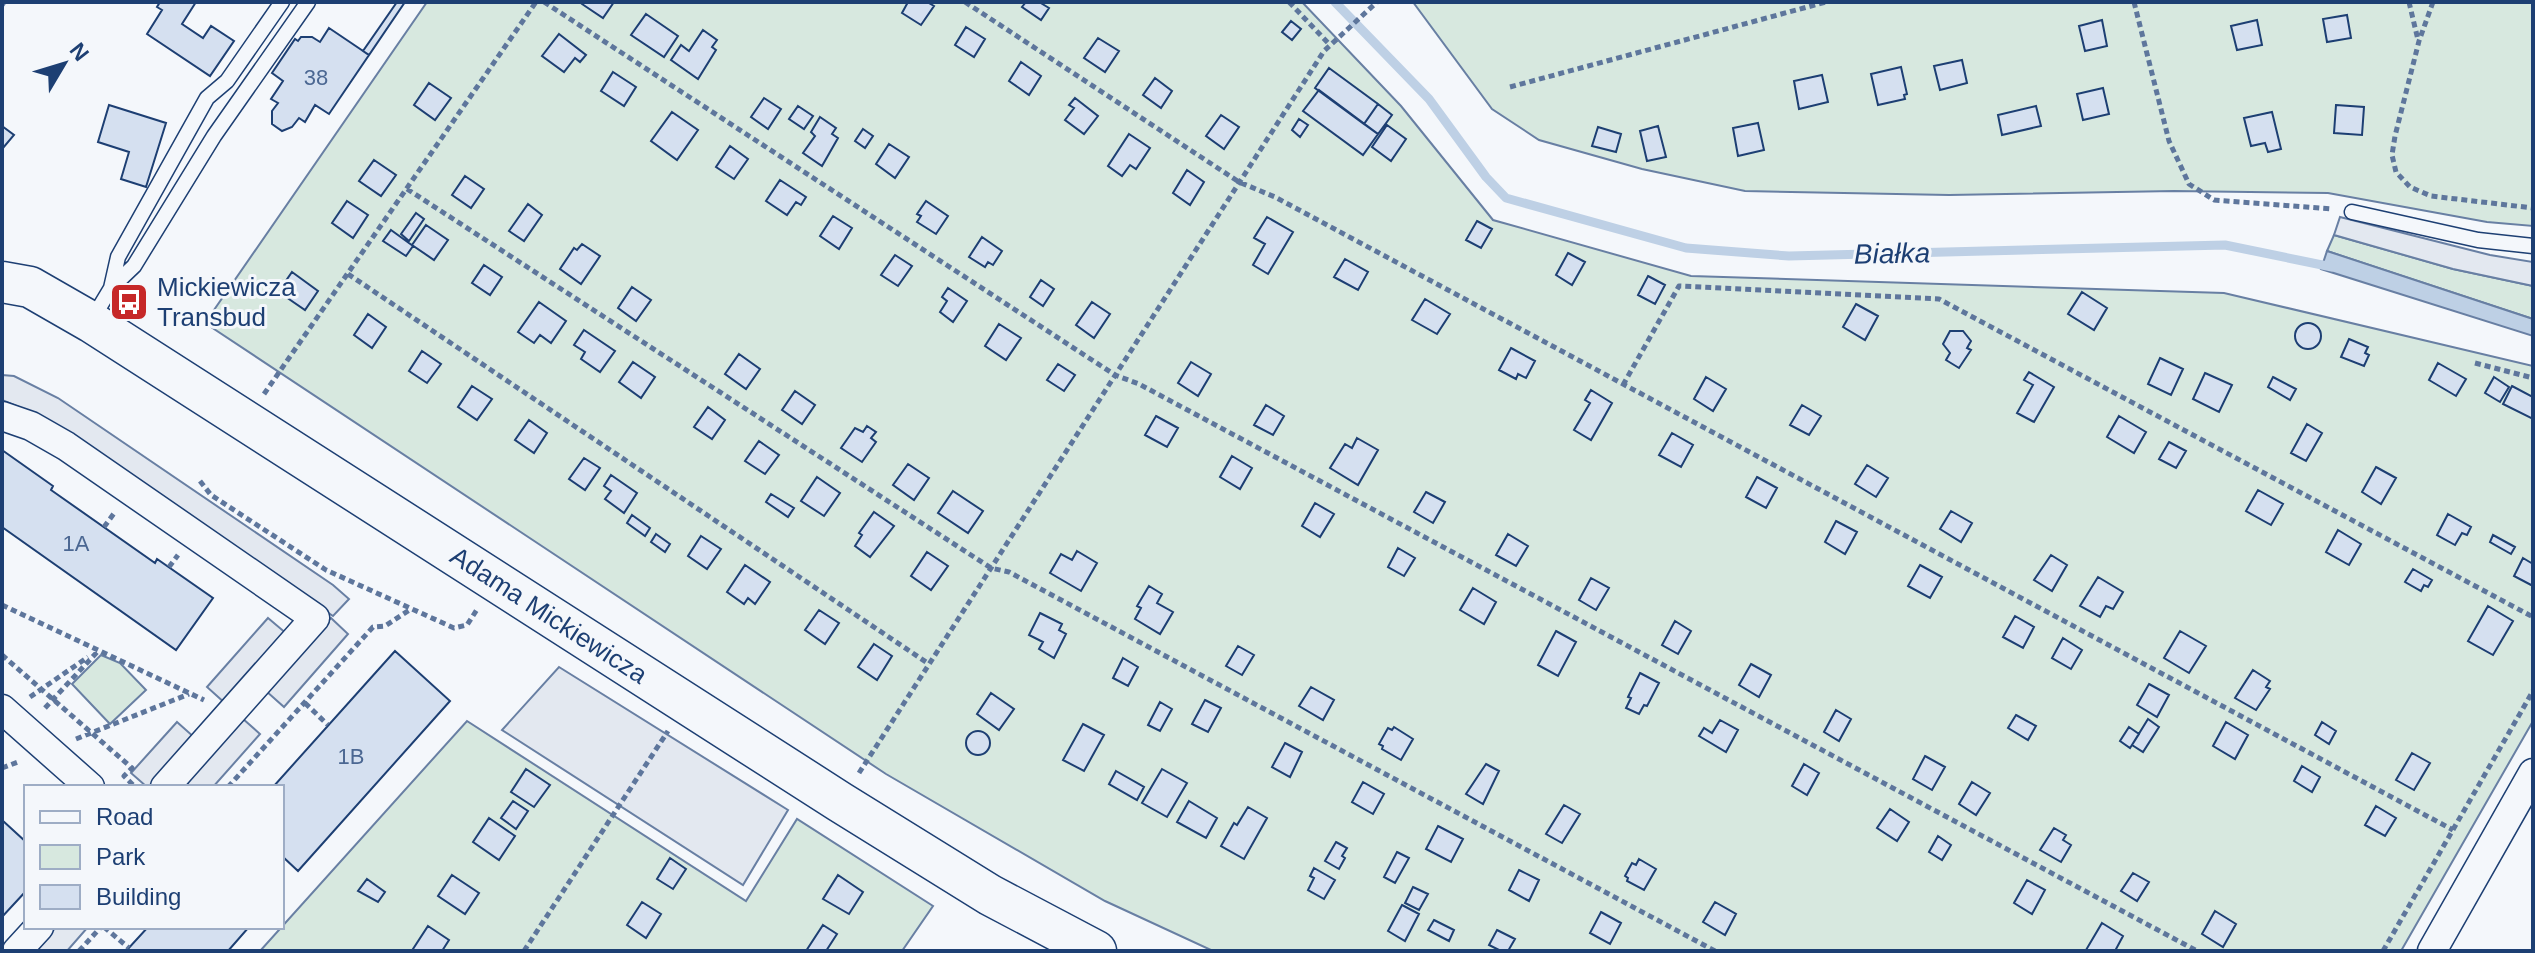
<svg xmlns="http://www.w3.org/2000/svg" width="2535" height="953" font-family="Helvetica,sans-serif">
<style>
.green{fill:#d7e8df;stroke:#687fa3;stroke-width:2}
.parking{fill:#e3e8f0;stroke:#687fa3;stroke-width:2}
.water{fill:#bed0e5;stroke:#687fa3;stroke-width:2}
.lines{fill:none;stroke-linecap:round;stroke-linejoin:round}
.stream{stroke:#bed0e5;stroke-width:9}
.building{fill:#d5e0f0;stroke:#1d3f73;stroke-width:2}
.lane-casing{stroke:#1d3f73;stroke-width:17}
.street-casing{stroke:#1d3f73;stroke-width:31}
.secondary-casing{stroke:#1d3f73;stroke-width:43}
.path{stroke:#5e769c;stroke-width:5;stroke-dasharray:6 4;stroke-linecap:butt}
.lane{stroke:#f4f7fb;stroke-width:14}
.street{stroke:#f4f7fb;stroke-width:28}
.secondary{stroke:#f4f7fb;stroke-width:40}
.labels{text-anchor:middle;stroke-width:6;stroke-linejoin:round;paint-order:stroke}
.number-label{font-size:22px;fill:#4b6792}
.poi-label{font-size:26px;fill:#1d3f73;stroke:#f4f7fb;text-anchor:start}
.street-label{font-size:26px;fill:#1d3f73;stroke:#f4f7fb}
.water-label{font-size:28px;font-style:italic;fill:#1d3f73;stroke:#f4f7fb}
</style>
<rect width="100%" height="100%" fill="#f4f7fb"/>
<path class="green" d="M427 2H1302L1401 106 1493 220 1691 276 2224 293 2533 366V721L2401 951H1213L1105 901 886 774 205 323Z
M1413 2H2533V226L2487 222 2328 193 2174 191 1949 195 1745 191 1642 169 1539 140 1492 109Z
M2334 235 2453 269 2533 286V319L2327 251Z
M101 655 120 663 146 690 110 724 72 684Z
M467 721 746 901 797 819 933 906 902 951H260Z"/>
<path class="parking" d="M2340 217 2490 255 2533 262V286L2453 269 2334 235Z
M2 375 14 376 58 398 333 585 349 599 333 616 45 418 2 400Z
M268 618 287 634 226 704 207 687Z
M331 618 348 634 284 707 266 691Z
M559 667 788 810 743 885 502 730Z
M242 718 260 734 213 787H191L186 782Z
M177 722 195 738 152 787H147L131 773Z
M56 927H88L67 951H35Z"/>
<path class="water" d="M2327 251 2533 319V336L2321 269Z"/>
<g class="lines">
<path class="stream" d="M1335 2 1429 99 1486 177 1506 198 1686 248 1789 256 2225 245 2332 267"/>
</g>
<path class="building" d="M160 2H196L182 24 203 38 211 26 234 41 210 76 147 34 162 10 157 7Z
M397 2H405L369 55 363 51Z
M583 2H614L603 18 582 4Z
M908 2H927L934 6 921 25 902 13Z
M1026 2H1039L1049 8 1041 20 1022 7Z
M646 14 678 36 664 57 631 35Z
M2347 15 2351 38 2327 42 2323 19Z
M2102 20 2107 46 2085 51 2079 26Z
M2257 20 2262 45 2237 50 2231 26Z
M1291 21 1301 29 1292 40 1282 32Z
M966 27 985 39 974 57 955 45Z
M329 28 369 55 329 114 315 105 305 122 299 118 292 127 282 131 272 124V111L278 103 271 99 283 81 272 73 295 39 298 41 301 37H312L320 42Z
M703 30 717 40 712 47 716 50 698 79 671 60 681 45 689 51Z
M559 34 586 55 580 62 575 58 564 72 542 56Z
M1098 38 1119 51 1105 72 1084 58Z
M1962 60 1967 83 1940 90 1934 66Z
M1021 62 1041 76 1029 95 1009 81Z
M1901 67 1907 94 1904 95 1905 99 1878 105 1871 74Z
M1329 68 1378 104 1364 124 1315 88Z
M613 72 636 87 624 106 601 91Z
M1822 75 1828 102 1799 109 1794 81Z
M1155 78 1172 91 1161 108 1143 95Z
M429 83 451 98 435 120 414 105Z
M2103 88 2109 114 2083 120 2077 94Z
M1319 90 1378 134 1363 155 1303 111Z
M764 98 781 109 768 129 751 117Z
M1075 98 1098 116 1084 134 1065 120 1074 108 1069 105Z
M1378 104 1392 115 1378 134 1364 124Z
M109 105 166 123 146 187 121 179 129 152 98 142Z
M2336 105 2364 107 2362 135 2334 133Z
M798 106 813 116 804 129 789 119Z
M2036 106 2041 126 2002 135 1998 115Z
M672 112 698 130 677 160 651 141Z
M2272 112 2281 149 2268 152 2265 143 2251 146 2244 118Z
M1221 115 1239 127 1224 149 1206 136Z
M820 117 836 128 832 134 838 138 822 166 803 153 815 136 811 132Z
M1299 119 1308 125 1300 137 1292 130Z
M1758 123 1764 150 1738 156 1733 128Z
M1387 125 1406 139 1391 161 1372 147Z
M2 126 14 135 3 148 2 147Z
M1658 126 1666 157 1647 161 1640 131Z
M1598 127 1621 134 1616 152 1592 146Z
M863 129 873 136 865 148 855 141Z
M1129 134 1150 148 1136 169 1130 165 1122 176 1108 166Z
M889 144 909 157 895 178 876 164Z
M730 146 748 159 734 179 716 167Z
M374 160 396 175 381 196 359 181Z
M1187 170 1204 182 1190 205 1173 193Z
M465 176 484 189 471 208 452 195Z
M780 180 806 197 801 205 796 202 787 215 766 201Z
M347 201 368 215 353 238 332 223Z
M926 201 948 216 936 234 917 222 921 216 917 214Z
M528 204 542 215 524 241 509 231Z
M416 213 424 219 409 241 401 234Z
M833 216 852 228 839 249 820 236Z
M1267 217 1293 232 1268 274 1253 265 1265 244 1254 238Z
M1477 221 1492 229 1481 248 1466 240Z
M426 225 448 240 434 260 412 245Z
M391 230 413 246 406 256 383 241Z
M982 237 1002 251 993 265 988 262 985 267 969 257Z
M582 244 600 256 581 284 560 269 574 248 577 250Z
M1568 253 1585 262 1572 285 1556 275Z
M895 255 912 266 898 286 881 275Z
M1345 259 1368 272 1358 290 1334 277Z
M484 265 502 277 490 295 472 283Z
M292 272 318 291 305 310 286 297 290 290 283 285Z
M1648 276 1665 285 1655 304 1638 295Z
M1041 280 1054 289 1043 306 1030 297Z
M632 287 651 300 636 321 618 308Z
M948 288 967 301 953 322 940 312 947 301 942 297Z
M2082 292 2107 308 2094 330 2068 314Z
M1425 299 1450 314 1437 334 1412 320Z
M539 302 566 321 551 343 540 335 534 343 518 332Z
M1092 302 1110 314 1094 338 1076 325Z
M1856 304 1878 316 1865 340 1843 327Z
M368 314 386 327 372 348 354 335Z
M2295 336a13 13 0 1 1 26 0a13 13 0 1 1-26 0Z
M999 324 1021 338 1006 360 985 346Z
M584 330 615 351 600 372 581 359 585 352 574 345Z
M1950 331H1963L1971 341 1967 348 1971 350 1959 368 1946 360 1950 353 1943 344Z
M2349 339 2368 347 2365 353 2369 355 2364 366 2341 357Z
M1511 348 1535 361 1526 378 1518 374 1516 379 1499 370Z
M422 351 441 364 427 383 409 371Z
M739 354 760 369 746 389 725 374Z
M2160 358 2183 369 2171 395 2148 384Z
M633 362 655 377 641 398 619 382Z
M1191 362 1211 374 1198 396 1178 383Z
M2438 363 2466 379 2456 396 2429 380Z
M1058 364 1075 375 1064 391 1047 380Z
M2029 372 2054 387 2034 422 2017 413 2033 385 2024 380Z
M2205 373 2232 385 2219 412 2193 399Z
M1706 377 1726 389 1713 411 1694 399Z
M2273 377 2296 389 2290 400 2268 387Z
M2494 377 2509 387 2500 402 2485 393Z
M472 386 492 399 477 420 458 407Z
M2512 386 2533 397V419L2503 404Z
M1591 390 1612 403 1591 440 1574 430 1590 403 1585 400Z
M795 391 815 405 802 424 782 410Z
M1266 405 1284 416 1273 435 1254 425Z
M1802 405 1821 416 1809 435 1790 425Z
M708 407 725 420 712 439 694 427Z
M1156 416 1178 428 1167 447 1145 435Z
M2119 416 2146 432 2134 453 2107 437Z
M529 420 547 433 534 453 515 440Z
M2307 424 2322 433 2306 461 2291 453Z
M867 426 876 432 871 438 876 442 862 462 841 448 855 428 863 432Z
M1672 433 1693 445 1681 467 1659 455Z
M1357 438 1378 450 1358 485 1330 468 1345 444 1352 448Z
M759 441 779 455 765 474 745 461Z
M2169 442 2186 451 2176 468 2159 459Z
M2 450 53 486 51 490 155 563 157 559 213 598 176 650 2 527Z
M1232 456 1252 468 1240 489 1220 477Z
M584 458 600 468 585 490 569 479Z
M908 464 929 478 914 500 893 485Z
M1867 465 1888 478 1876 497 1855 484Z
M2376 467 2396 478 2381 504 2362 492Z
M611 475 637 493 624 513 605 499 611 491 604 486Z
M817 477 840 493 824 516 801 501Z
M1757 477 1777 488 1766 508 1746 497Z
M2258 490 2283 504 2271 525 2246 511Z
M953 491 983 511 968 533 938 513Z
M1426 492 1445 502 1433 523 1414 512Z
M771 494 794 508 788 517 766 502Z
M1315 503 1334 514 1320 537 1302 526Z
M1951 511 1972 523 1961 542 1940 529Z
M874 512 894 526 870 557 855 546 862 535 859 533Z
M2448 514 2471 527 2467 535 2462 533 2455 545 2437 535Z
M632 515 650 528 645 536 627 523Z
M1836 521 1857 532 1845 554 1825 542Z
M2338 530 2361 544 2349 565 2326 552Z
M656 534 670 544 665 552 651 542Z
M1508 534 1528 546 1516 566 1496 555Z
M2493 535 2515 547 2511 554 2490 542Z
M701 536 721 549 707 569 688 556Z
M1398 548 1415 558 1404 576 1388 567Z
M1077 551 1097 563 1081 591 1050 573 1061 554 1072 560Z
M927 552 948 566 931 590 911 576Z
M2051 555 2067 565 2052 591 2034 580Z
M2523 558 2533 564V586L2514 576Z
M745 565 770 582 755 604 748 598 744 604 727 592Z
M1920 565 1942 577 1930 598 1908 586Z
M2413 569 2432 580 2428 587 2424 585 2421 591 2405 582Z
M2098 577 2123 592 2113 609 2106 606 2100 617 2080 606Z
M1591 578 1609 588 1596 610 1579 600Z
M1149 586 1162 594 1157 603 1173 612 1160 634 1135 619 1141 608 1137 606Z
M1473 588 1496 602 1484 624 1460 610Z
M2488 606 2513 621 2493 655 2468 641Z
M819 610 839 623 825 644 805 630Z
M1040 613 1062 624 1059 630 1066 634 1054 658 1039 649 1043 642 1029 635Z
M2015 616 2034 627 2023 648 2003 637Z
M1675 621 1691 631 1678 654 1662 645Z
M1556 631 1576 642 1558 676 1538 665Z
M2180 631 2206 646 2189 673 2164 658Z
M2063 638 2082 650 2071 669 2052 658Z
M874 644 892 656 877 680 858 667Z
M1238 646 1254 655 1242 675 1226 666Z
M395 651 450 701 298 871 282 856V787H273Z
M1123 658 1138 667 1128 686 1113 678Z
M1751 664 1771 675 1759 697 1739 685Z
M2253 670 2270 681 2266 687 2270 689 2256 710 2235 698Z
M1640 673 1659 683 1647 706 1644 705 1639 714 1626 708 1631 698 1628 697Z
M2149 684 2169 695 2157 717 2137 705Z
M1311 687 1334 700 1323 720 1299 706Z
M991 693 1014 709 999 730 977 714Z
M1205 700 1221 708 1208 732 1192 724Z
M1160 702 1172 709 1160 731 1148 725Z
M1836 710 1851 719 1839 741 1824 732Z
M2016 715 2036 726 2028 740 2008 728Z
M2148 719 2159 727 2143 752 2132 745Z
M1720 720 1738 730 1726 752 1699 736 1704 728 1712 733Z
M2226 722 2248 735 2235 759 2213 746Z
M2322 722 2336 731 2329 744 2315 735Z
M1083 724 1104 735 1084 771 1063 760Z
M1394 727 1413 739 1401 760 1382 749 1383 746 1379 744 1388 728 1392 730Z
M2129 727 2139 734 2130 748 2120 741Z
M966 743a12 12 0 1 1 24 0a12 12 0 1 1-24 0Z
M1285 743 1302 752 1290 777 1272 767Z
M2412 753 2430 763 2414 790 2396 780Z
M1925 756 1945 767 1932 790 1913 779Z
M1486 764 1499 771 1483 804 1466 794Z
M1804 764 1819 773 1807 795 1792 786Z
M2302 766 2320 777 2312 792 2294 781Z
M526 769 550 785 534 807 511 792Z
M1162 769 1187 783 1167 817 1142 803Z
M1116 771 1144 787 1137 800 1109 784Z
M1363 782 1384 794 1373 814 1352 802Z
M1972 782 1990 793 1976 815 1959 804Z
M513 801 528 811 516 829 501 818Z
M1189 801 1217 818 1206 838 1177 822Z
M1564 805 1580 814 1562 843 1546 834Z
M2376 806 2396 818 2385 836 2365 825Z
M1248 807 1267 818 1244 859 1221 846 1234 823 1237 825Z
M1890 809 1909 822 1897 841 1877 828Z
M489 818 515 836 499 860 473 842Z
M2 820 26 842V891L2 917Z
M1438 826 1463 839 1451 862 1426 849Z
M2054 828 2066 835 2063 840 2071 845 2061 862 2040 850Z
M1938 836 1951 845 1942 860 1929 852Z
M1336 842 1347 848 1342 856 1345 858 1339 869 1325 861Z
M1397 852 1409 858 1395 883 1384 877Z
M670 858 686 869 673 889 657 879Z
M1639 859 1656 869 1644 890 1627 881 1628 878 1625 876 1632 863 1636 865Z
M1314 868 1335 880 1324 899 1308 890 1314 878 1310 876Z
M1519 870 1539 880 1529 901 1509 890Z
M2133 873 2149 882 2137 901 2121 891Z
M452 875 479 893 465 914 438 896Z
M838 875 863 892 849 914 823 899Z
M367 879 385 892 378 902 358 891Z
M2027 880 2045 890 2032 914 2014 903Z
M1413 887 1428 894 1419 910 1405 903Z
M642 902 661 914 646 938 627 925Z
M1715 902 1736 914 1725 935 1703 922Z
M1402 905 1419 914 1405 941 1388 931Z
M2215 911 2236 924 2223 947 2202 934Z
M1601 912 1621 923 1610 944 1590 933Z
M1434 920 1454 930 1449 941 1428 930Z
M2102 923 2123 936 2115 951H2088L2086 950Z
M823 925 837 934 826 951H806Z
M428 926 449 940 442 951H416L413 949Z
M148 927H249L228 951H126Z
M1497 930 1515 939 1508 951H1501L1489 945Z"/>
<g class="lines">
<defs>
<path id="lane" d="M2352 212 2478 240 2533 246
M111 288 134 266 214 136 308 2
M93 318 111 288 118 257 207 98 227 81 282 2"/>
<path id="street" d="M2 416 31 426 66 446 315 618 165 787
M2 709 90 787
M17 951 39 927
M2432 951 2533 773"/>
<path id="secondary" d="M2 282 30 287 91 322 840 802 990 895 1096 951"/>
</defs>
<use href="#lane" class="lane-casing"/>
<use href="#street" class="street-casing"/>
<use href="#secondary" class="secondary-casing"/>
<path class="path" d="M544 2 1115 375 1139 384 2197 951
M965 2 1239 182 1275 197 2453 830
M1289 2 1330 45
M2134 2 2169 141 2189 184 2214 200 2332 209
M2409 2 2418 40
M2433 2 2419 41 2395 136 2392 155 2396 172 2410 187 2431 196 2533 208
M2 5 4 2
M1510 87 1826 2
M407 189 991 568 1009 572 1715 951
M348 274 929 664
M2475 363 2533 378
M1623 385 1679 286 1939 299 2533 617
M264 394 536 2
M200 481 211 495 326 570 454 628 467 625 478 608
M104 527 115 512
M169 567 178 555
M2 605 204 700
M2 655 132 768 124 776 135 787
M30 697 88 657
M305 703 328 725
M45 708 99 650
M76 739 189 694
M2 768 18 762
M859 773 1324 51 1377 2
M228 787 373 627 385 626 411 609
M104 927 129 948
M79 951 101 927
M524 951 668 731
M2383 951 2533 691"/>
<use href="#lane" class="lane"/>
<use href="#street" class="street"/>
<use href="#secondary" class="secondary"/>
</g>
<defs>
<symbol id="bus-square" viewBox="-11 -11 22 22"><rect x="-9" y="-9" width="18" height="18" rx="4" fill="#c62828" stroke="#f4f7fb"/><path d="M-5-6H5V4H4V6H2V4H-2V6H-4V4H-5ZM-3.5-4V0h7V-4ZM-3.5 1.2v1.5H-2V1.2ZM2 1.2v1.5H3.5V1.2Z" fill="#fff"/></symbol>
</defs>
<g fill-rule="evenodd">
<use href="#bus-square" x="107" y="280" width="44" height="44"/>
</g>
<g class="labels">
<g class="number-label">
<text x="316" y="85">38</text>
<text x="76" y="551">1A</text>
<text x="351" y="764">1B</text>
</g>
<g class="poi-label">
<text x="157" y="296">Mickiewicza<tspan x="157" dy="30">Transbud</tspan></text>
</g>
<g class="street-label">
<text transform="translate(549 615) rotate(33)" y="9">Adama Mickiewicza</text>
</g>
<g class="water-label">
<text transform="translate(1892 253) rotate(-1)" y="10">Białka</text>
</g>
</g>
<rect width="2535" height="953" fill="none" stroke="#1d3f73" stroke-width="8"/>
<rect x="24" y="785" width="260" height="144" fill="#f4f7fb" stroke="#9eadc5" stroke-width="2"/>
<rect x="40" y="811" width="40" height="12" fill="#f4f7fb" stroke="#9eadc5" stroke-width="2"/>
<text x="96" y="825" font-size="24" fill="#1d3f73">Road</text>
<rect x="40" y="845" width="40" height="24" fill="#d7e8df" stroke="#9eadc5" stroke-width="2"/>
<text x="96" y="865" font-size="24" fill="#1d3f73">Park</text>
<rect x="40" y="885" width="40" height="24" fill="#d5e0f0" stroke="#9eadc5" stroke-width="2"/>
<text x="96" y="905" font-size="24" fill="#1d3f73">Building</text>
<g transform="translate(64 64) rotate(52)" stroke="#f4f7fb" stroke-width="6" paint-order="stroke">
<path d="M0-6L14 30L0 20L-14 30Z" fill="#1d3f73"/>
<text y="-12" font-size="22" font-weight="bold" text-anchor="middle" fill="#1d3f73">N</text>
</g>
</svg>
